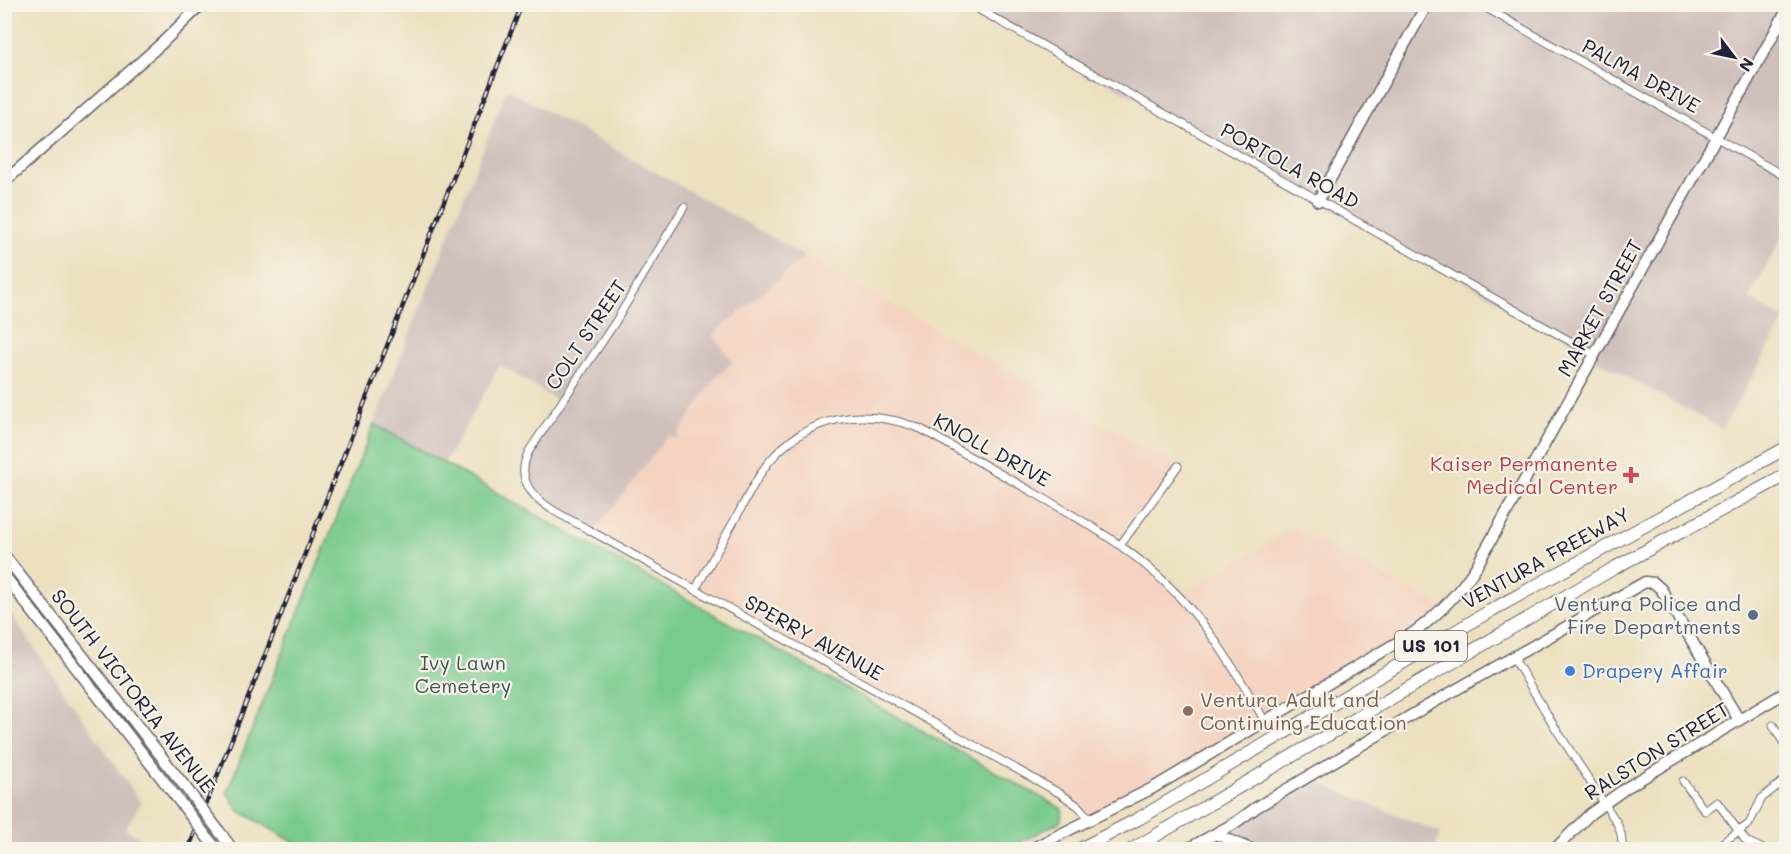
<svg xmlns="http://www.w3.org/2000/svg" width="1791" height="854" font-family="Mali,sans-serif">
<style>
.built{fill:#f4d3c0}
.industrial{fill:#d0c0bc}
.green{fill:#79cb8d;stroke:#4e7664;stroke-width:1.5}
.lines{fill:none;stroke-linecap:round;stroke-linejoin:round}
.street-casing{stroke:#696469;stroke-width:9}
.secondary-casing{stroke:#696469;stroke-width:13}
.highway-casing{stroke:#696469;stroke-width:14}
.street{stroke:#fff;stroke-width:7}
.secondary{stroke:#fff;stroke-width:10}
.highway{stroke:#fff;stroke-width:12}
.rail-casing{stroke:#22223b;stroke-width:4.5}
.rail{stroke:#f7f3e8;stroke-width:2;stroke-dasharray:7;stroke-linecap:butt}
.secondary-bridge-casing{stroke:#696469;stroke-width:13;stroke-linecap:butt}
.secondary-bridge{stroke:#fff;stroke-width:10}
.health-dot{fill:#e0444e;stroke:#f7f3e8;stroke-width:2}
.service-dot{fill:#5c6f8a;stroke:#f7f3e8;stroke-width:2}
.shop-dot{fill:#3f7fe0;stroke:#f7f3e8;stroke-width:2}
.education-dot{fill:#8d6e63;stroke:#f7f3e8;stroke-width:2}
.labels{text-anchor:middle;stroke-width:4.5;stroke-linejoin:round;paint-order:stroke}
.shield{fill:#f7f3e8;stroke:#62616f;stroke-width:1.5}
.shield-label{font-size:18px;font-weight:bold;fill:#22223b}
.street-label{font-size:20px;fill:#22223b;stroke:#f7f3e8}
.health-label{font-size:20px;fill:#be3a42;stroke:#f7f3e8;text-anchor:end}
.service-label{font-size:20px;fill:#4e5e75;stroke:#f7f3e8;text-anchor:end}
.park-label{font-size:20px;fill:#3c5554;stroke:#f7f3e8}
.shop-label{font-size:20px;fill:#366cbe;stroke:#f7f3e8;text-anchor:start}
.education-label{font-size:20px;fill:#785e54;stroke:#f7f3e8;text-anchor:start}
</style>
<rect width="100%" height="100%" fill="#f7f3e8"/>
<filter id="ink" filterUnits="userSpaceOnUse"><feTurbulence type="fractalNoise" baseFrequency=".0167" numOctaves="2"/><feDisplacementMap in="SourceGraphic" scale="12" xChannelSelector="R" yChannelSelector="G"/><feConvolveMatrix kernelMatrix="1 2 1 2 8 2 1 2 1" color-interpolation-filters="sRGB"/></filter>
<filter id="wash" filterUnits="userSpaceOnUse"><feTurbulence type="fractalNoise" baseFrequency=".008" numOctaves="4" result="noise"/><feDisplacementMap in="SourceGraphic" scale="24" xChannelSelector="R" yChannelSelector="G"/><feGaussianBlur stdDeviation="1.35" result="paint"/><feColorMatrix in="noise" values="0 0 0 0 0 0 0 0 0 0 0 0 0 0 0 0 0 1.4 0 .05"/><feComposite in="paint" operator="in"/></filter>
<g filter="url(#wash)">
<rect width="100%" height="100%" fill="#ece0bf"/>
<path class="built" d="M805 256 1178 466 1121 544 1179 596 1294 528 1443 607 1425 624 1090 819 1078 806 594 533 668 435 675 439 717 376 733 362 713 335Z"/>
<path class="industrial" d="M969 5H1786V230L1749 298 1785 319 1722 429 1593 358 1595 355Z
M507 89 805 256 713 335 733 362 717 376 675 439 668 435 594 533 532 494 525 464 561 403 500 365 444 464 374 424Z
M4 604 141 803 125 829 158 849H5Z
M1306 778 1441 833 1434 850 1253 849 1215 834Z"/>
<path class="green" d="M374 424 1062 809 1061 821 1005 850H307L238 810 227 792Z"/>
</g>
<g filter="url(#ink)">
<g class="lines">
<defs>
<path id="street" d="M969 4 1595 355
M1479 4 1786 177
M684 207 616 321 529 451C507 494 559 513 589 530L1061 794 1078 806 1090 819
M1121 544 1178 466
M695 590C709 565 724 539 738 514 747 497 756 479 768 463 808 414 866 407 921 429 957 449 993 470 1029 490 1091 525 1145 555 1192 611 1221 644 1242 683 1265 721
M1513 657 1556 729 1617 823 1621 834 1623 850
M1773 725 1786 747
M1683 781 1705 811 1717 802 1746 841 1763 849
M1712 850 1749 824 1762 798 1786 779"/>
<path id="secondary" d="M4 182 161 44 202 4
M1318 201 1427 4
M4 555 186 788
M4 575 180 802
M219 831 233 850
M1215 834 1253 850
M1029 850 1153 788 1413 633C1438 615 1459 593 1476 567L1786 12
M1186 850 1235 823 1257 807 1422 709 1645 582 1654 583 1661 589 1739 720
M1554 850 1590 814 1626 788 1786 692"/>
<path id="highway" d="M1078 850 1140 818 1490 611 1786 448
M1131 850 1616 567 1786 475"/>
</defs>
<use href="#street" class="street-casing"/>
<use href="#secondary" class="secondary-casing"/>
<use href="#highway" class="highway-casing"/>
<use href="#street" class="street"/>
<use href="#secondary" class="secondary"/>
<use href="#highway" class="highway"/>
<defs>
<path id="rail" d="M188 850 522 4"/>
</defs>
<use href="#rail" class="rail-casing"/>
<use href="#rail" class="rail"/>
<defs>
<path id="secondary-bridge" d="M186 788 219 831
M180 802 213 845"/>
</defs>
<use href="#secondary-bridge" class="secondary-bridge-casing"/>
<use href="#secondary-bridge" class="secondary-bridge"/>
</g>
</g>
<path class="health-dot" d="M1628 466h6v6h6v6h-6v6h-6v-6h-6v-6h6z"/>
<circle class="service-dot" cx="1753" cy="615" r="6"/>
<circle class="shop-dot" cx="1570" cy="671" r="6"/>
<circle class="education-dot" cx="1188" cy="711" r="6"/>
<g class="labels">
<rect class="shield" x="1395" y="631" width="72" height="30" rx="4.5"/>
<g class="shield-label">
<text x="1431" y="652">US 101</text>
</g>
<g class="street-label">
<text transform="translate(1641 76) rotate(29)" y="7">PALMA DRIVE</text>
<text transform="translate(1290 166) rotate(29)" y="7">PORTOLA ROAD</text>
<text transform="translate(1600 308) rotate(-61)" y="7">MARKET STREET</text>
<text transform="translate(586 335) rotate(-56)" y="7">COLT STREET</text>
<text transform="translate(992 450) rotate(29)" y="7">KNOLL DRIVE</text>
<text transform="translate(1546 558) rotate(-29)" y="7">VENTURA FREEWAY</text>
<text transform="translate(814 638) rotate(29)" y="7">SPERRY AVENUE</text>
<text transform="translate(133 691) rotate(52)" y="7">SOUTH VICTORIA AVENUE</text>
<text transform="translate(1657 751) rotate(-32)" y="7">RALSTON STREET</text>
</g>
<g class="health-label">
<text x="1618" y="471">Kaiser Permanente<tspan x="1618" dy="23">Medical Center</tspan></text>
</g>
<g class="service-label">
<text x="1741" y="611">Ventura Police and<tspan x="1741" dy="23">Fire Departments</tspan></text>
</g>
<g class="park-label">
<text x="463" y="670">Ivy Lawn<tspan x="463" dy="23">Cemetery</tspan></text>
</g>
<g class="shop-label">
<text x="1582" y="678">Drapery Affair</text>
</g>
<g class="education-label">
<text x="1200" y="707">Ventura Adult and<tspan x="1200" dy="23">Continuing Education</tspan></text>
</g>
</g>
<rect width="1791" height="854" fill="none" stroke="#f7f3e8" stroke-width="24"/>
<g transform="translate(1734 57) rotate(122)" stroke="#f7f3e8" stroke-width="4.5" paint-order="stroke">
<path d="M0-4.5L10 22L0 15L-10 22Z" fill="#22223b"/>
<text y="-9" font-size="16" font-weight="bold" text-anchor="middle" fill="#22223b">N</text>
</g>
</svg>
